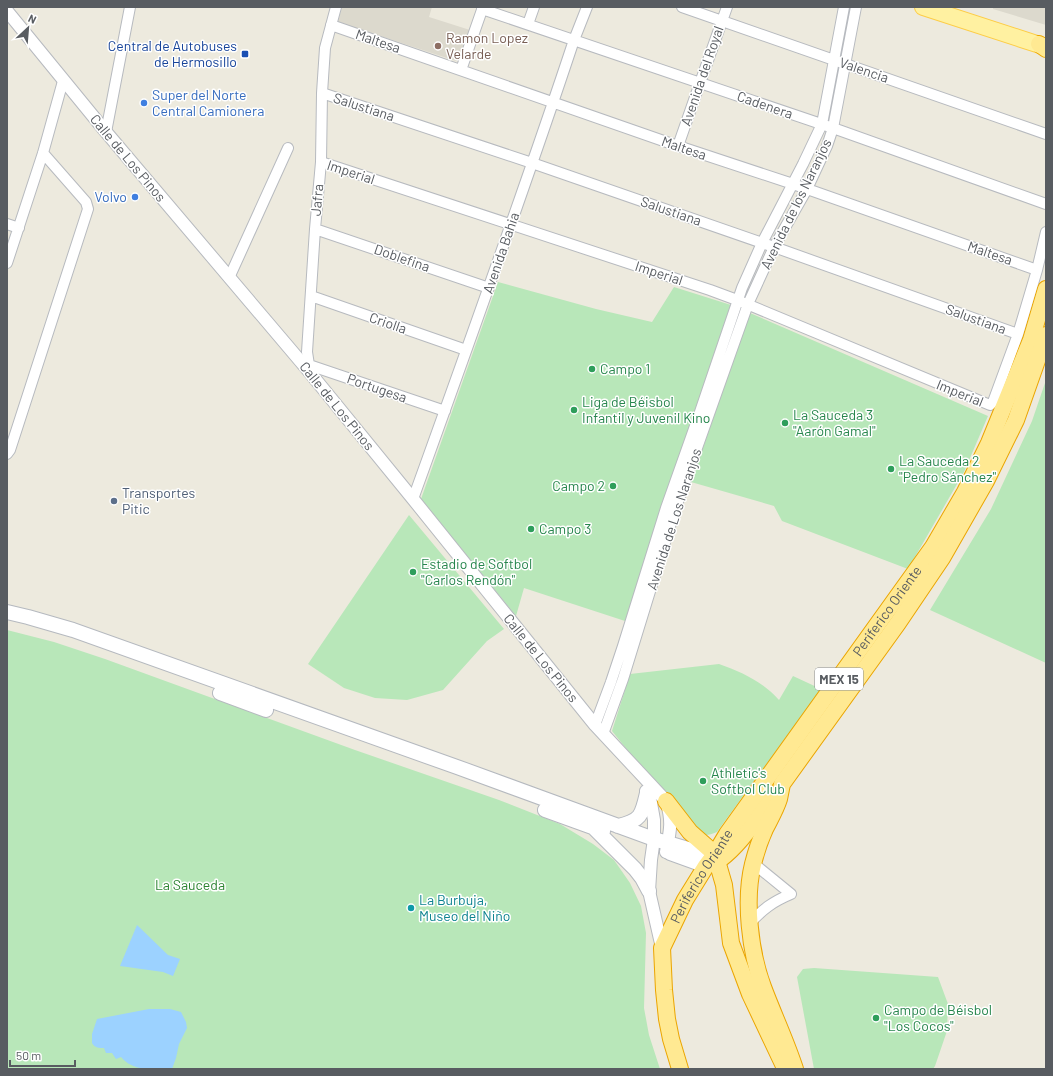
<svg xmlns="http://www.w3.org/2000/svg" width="1053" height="1076" font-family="Barlow,sans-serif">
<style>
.education{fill:#dcd9cd}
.green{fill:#b8e7b9}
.water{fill:#9cd2ff}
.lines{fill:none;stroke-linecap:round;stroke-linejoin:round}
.minor-casing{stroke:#b7babf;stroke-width:12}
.tertiary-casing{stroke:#b7babf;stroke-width:14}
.secondary-casing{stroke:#b5b9bf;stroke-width:16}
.primary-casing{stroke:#fdcd47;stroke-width:18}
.trunk-casing{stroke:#eba500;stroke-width:18}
.minor{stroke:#fff;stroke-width:10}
.tertiary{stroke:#fff;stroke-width:12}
.secondary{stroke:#fff;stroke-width:14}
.primary{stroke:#fff1a1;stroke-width:16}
.trunk{stroke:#ffe992;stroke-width:16}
.education-dot{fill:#8d6e63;stroke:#fff;stroke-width:1.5}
.transit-dot{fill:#1a4fb4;stroke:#fff;stroke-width:1.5}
.shop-dot{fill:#3f7fe0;stroke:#fff;stroke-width:1.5}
.leisure-dot{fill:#2e9e5b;stroke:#fff;stroke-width:1.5}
.service-dot{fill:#5c6f8a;stroke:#fff;stroke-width:1.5}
.culture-dot{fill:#0f9aa8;stroke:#fff;stroke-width:1.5}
.labels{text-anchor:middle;stroke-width:3;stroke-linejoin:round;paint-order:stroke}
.shield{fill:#fff;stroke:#8a8d90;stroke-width:1}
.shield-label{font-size:13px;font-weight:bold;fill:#585c61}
.education-label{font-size:14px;fill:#785e54;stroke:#fff;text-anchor:start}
.street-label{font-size:14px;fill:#585c61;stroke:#fff}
.transit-label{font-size:14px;fill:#164399;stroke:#fff;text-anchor:end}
.shop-label{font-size:14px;fill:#366cbe;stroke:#fff;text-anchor:start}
.leisure-label{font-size:14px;fill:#27864d;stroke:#fff;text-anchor:start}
.service-label{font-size:14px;fill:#4e5e75;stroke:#fff;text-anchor:start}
.park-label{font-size:14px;fill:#2d8432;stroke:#fff}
.culture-label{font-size:14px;fill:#0d838f;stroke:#fff;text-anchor:start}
</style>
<rect width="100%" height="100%" fill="#edeade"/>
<path class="education" d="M342 7H432L429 17 470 30 459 62 338 22Z
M993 7H1046V25L993 9Z"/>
<path class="green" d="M498 282 596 309 652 322 674 287 731 305 625 621 524 588 516 616 421 499Z
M750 313 988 416 964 472 908 569 782 521 774 506 691 482Z
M1046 380V663L930 610 991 509 1032 421Z
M409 515 504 629 487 641 443 690 407 700 375 698 344 688 308 664Z
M7 630 54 642 105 659 355 750 499 800 560 824 593 844 614 860 630 883 641 906 646 933 644 1008 649 1035 660 1069H7Z
M719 664C742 672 763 682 779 700L793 676 821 689 717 832C707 836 703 836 692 831L612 731 630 674Z
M814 968 938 977 948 1004 947 1031 935 1066 933 1069H814L797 977 803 969Z"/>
<path class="water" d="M137 925 168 955 180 959 173 976 163 972 120 966Z
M149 1009H170L181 1012 186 1022 187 1028 179 1044 176 1058 172 1069C154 1069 133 1072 121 1057L116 1059 112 1053H106L104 1048C99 1048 95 1048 92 1043V1034L97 1019Z"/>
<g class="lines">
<defs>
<path id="minor" d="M682 7 1046 134
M482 9 833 128 1046 204
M528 24 534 7
M331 25 678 146 793 184 1037 270
M461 70 483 7
M322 93 532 163 774 247 1018 334
M106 132 130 7
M678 146 700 83 727 7
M321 162 710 290 737 300 990 405 993 402 1018 334 1037 270 1046 232
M7 224 19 228
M315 229 489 288
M7 263 43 153 63 81
M229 278 288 148
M311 296 466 350
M309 365 445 411
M307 369 309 365 307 352 315 229 321 162 322 93 325 48 336 7
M7 454 10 450 88 209 86 202 43 153
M413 499C468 346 523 194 574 40L587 7
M595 725 611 682 623 646 666 508 700 412 742 288 762 243 803 164 822 124 844 7
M603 734 623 679 675 510 748 304 774 247 807 189 827 146 833 128 856 7
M749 924C763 909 772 902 791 894L753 863"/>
<path id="tertiary" d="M7 11 106 132 307 369 413 499 595 725 666 801C673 821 670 832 666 852
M646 791 651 803 654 820V839L651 860 649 891 662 948"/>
<path id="secondary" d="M7 612 28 617 73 630 457 767 654 839 698 852 715 854
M220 693 266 710
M545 810 603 831
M618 826C641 821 642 815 647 793
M593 827 635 869 642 878 649 891
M670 853 706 866"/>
<path id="primary" d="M923 7 1046 47"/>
<g id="trunk">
<path d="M1039 44 1046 49"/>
<path d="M666 801 690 832 715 854 724 885 731 943 750 994 784 1066"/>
<path d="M715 863C739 847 757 820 771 795"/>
<path id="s1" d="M680 1069 671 1039 667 1019 664 990 662 948 685 900 706 866 715 854 727 834 933 547 965 492 989 443 1031 340 1046 289"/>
<path d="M795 1069C786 1041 773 1014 763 987 750 952 744 900 753 864 756 852 760 840 765 829 770 819 776 809 779 799 780 794 781 789 782 784L898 623 942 558 986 481 1016 420 1046 335"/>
</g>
</defs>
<use href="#minor" class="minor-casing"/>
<use href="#tertiary" class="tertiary-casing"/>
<use href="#secondary" class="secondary-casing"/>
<use href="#primary" class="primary-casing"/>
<use href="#trunk" class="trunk-casing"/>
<use href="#minor" class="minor"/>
<use href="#tertiary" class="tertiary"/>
<use href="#secondary" class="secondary"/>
<use href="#primary" class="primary"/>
<use href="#trunk" class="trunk"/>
</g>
<circle class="education-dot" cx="438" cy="46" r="4"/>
<rect class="transit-dot" x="241" y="50" width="8" height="8" rx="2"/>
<g class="shop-dot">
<circle cx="144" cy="103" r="4"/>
<circle cx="135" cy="197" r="4"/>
</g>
<g class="leisure-dot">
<circle cx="592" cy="369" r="4"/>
<circle cx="574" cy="410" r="4"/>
<circle cx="785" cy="423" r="4"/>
<circle cx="891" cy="469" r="4"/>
<circle cx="613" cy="486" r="4"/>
<circle cx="531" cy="529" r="4"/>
<circle cx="413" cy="572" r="4"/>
<circle cx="703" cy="781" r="4"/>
<circle cx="876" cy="1018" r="4"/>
</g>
<circle class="service-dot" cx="114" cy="501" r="4"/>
<circle class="culture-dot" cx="411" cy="908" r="4"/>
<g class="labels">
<rect class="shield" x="815" y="668" width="48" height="22" rx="3"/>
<g class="shield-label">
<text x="839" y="684">MEX 15</text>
</g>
<g class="education-label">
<text x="446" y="43">Ramon Lopez<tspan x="446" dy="16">Velarde</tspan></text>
</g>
<g class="street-label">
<text transform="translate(378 41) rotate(19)" y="5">Maltesa</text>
<text transform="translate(864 70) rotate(19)" y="5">Valencia</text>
<text transform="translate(702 76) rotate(-71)" y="5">Avenida del Royal</text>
<text transform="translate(765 105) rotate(19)" y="5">Cadenera</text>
<text transform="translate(364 107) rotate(18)" y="5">Salustiana</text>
<text transform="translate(684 148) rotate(19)" y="5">Maltesa</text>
<text transform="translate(128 158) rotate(50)" y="5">Calle de Los Pinos</text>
<text transform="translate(351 172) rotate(18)" y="5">Imperial</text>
<text transform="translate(317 200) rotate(-85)" y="5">Jafra</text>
<text transform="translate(796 204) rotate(-64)" y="5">Avenida de los Naranjos</text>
<text transform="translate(671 211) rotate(19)" y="5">Salustiana</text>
<text transform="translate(501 253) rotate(-71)" y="5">Avenida Bahia</text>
<text transform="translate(990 253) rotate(19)" y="5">Maltesa</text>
<text transform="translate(402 258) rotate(19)" y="5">Doblefina</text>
<text transform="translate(659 273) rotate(18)" y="5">Imperial</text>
<text transform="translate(976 319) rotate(20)" y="5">Salustiana</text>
<text transform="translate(388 323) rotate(19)" y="5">Criolla</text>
<text transform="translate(377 388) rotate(19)" y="5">Portugesa</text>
<text transform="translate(960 393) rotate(22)" y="5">Imperial</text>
<text transform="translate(337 406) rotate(51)" y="5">Calle de Los Pinos</text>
<text transform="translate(674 519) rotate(-72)" y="5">Avenida de Los Naranjos</text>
<text dy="5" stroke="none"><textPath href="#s1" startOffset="529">Periferico Oriente</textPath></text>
<text transform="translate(541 658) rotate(51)" y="5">Calle de Los Pinos</text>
<text dy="5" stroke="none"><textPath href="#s1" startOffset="205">Periferico Oriente</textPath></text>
</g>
<g class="transit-label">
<text x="237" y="51">Central de Autobuses<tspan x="237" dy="16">de Hermosillo</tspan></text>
</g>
<g class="shop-label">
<text x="152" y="100">Super del Norte<tspan x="152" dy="16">Central Camionera</tspan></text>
<text x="127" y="202" text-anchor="end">Volvo</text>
</g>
<g class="leisure-label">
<text x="600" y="374">Campo 1</text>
<text x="582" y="407">Liga de Béisbol<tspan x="582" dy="16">Infantil y Juvenil Kino</tspan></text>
<text x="793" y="420">La Sauceda 3<tspan x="793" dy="16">"Aarón Gamal"</tspan></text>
<text x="899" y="466">La Sauceda 2<tspan x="899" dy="16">"Pedro Sánchez"</tspan></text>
<text x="605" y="491" text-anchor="end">Campo 2</text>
<text x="539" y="534">Campo 3</text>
<text x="421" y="569">Estadio de Softbol<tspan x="421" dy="16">"Carlos Rendón"</tspan></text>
<text x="711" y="778">Athletic's<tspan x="711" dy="16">Softbol Club</tspan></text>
<text x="884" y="1015">Campo de Béisbol<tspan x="884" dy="16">"Los Cocos"</tspan></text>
</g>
<g class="service-label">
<text x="122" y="498">Transportes<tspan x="122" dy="16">Pitic</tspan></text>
</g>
<g class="park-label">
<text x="190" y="890">La Sauceda</text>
</g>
<g class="culture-label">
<text x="419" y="905">La Burbuja,<tspan x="419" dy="16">Museo del Niño</tspan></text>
</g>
</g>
<rect width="1053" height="1076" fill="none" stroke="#585c61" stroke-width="16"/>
<g transform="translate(28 28) rotate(26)" stroke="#ffffff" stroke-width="3" paint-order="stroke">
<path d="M0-3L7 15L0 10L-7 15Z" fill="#585c61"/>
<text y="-6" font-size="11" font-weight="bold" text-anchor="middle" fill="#585c61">N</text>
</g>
<path d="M10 1060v6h65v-6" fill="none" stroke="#585c61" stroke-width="2"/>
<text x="16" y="1060" font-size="12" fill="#585c61" stroke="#ffffff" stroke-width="3" paint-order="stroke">50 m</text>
</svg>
